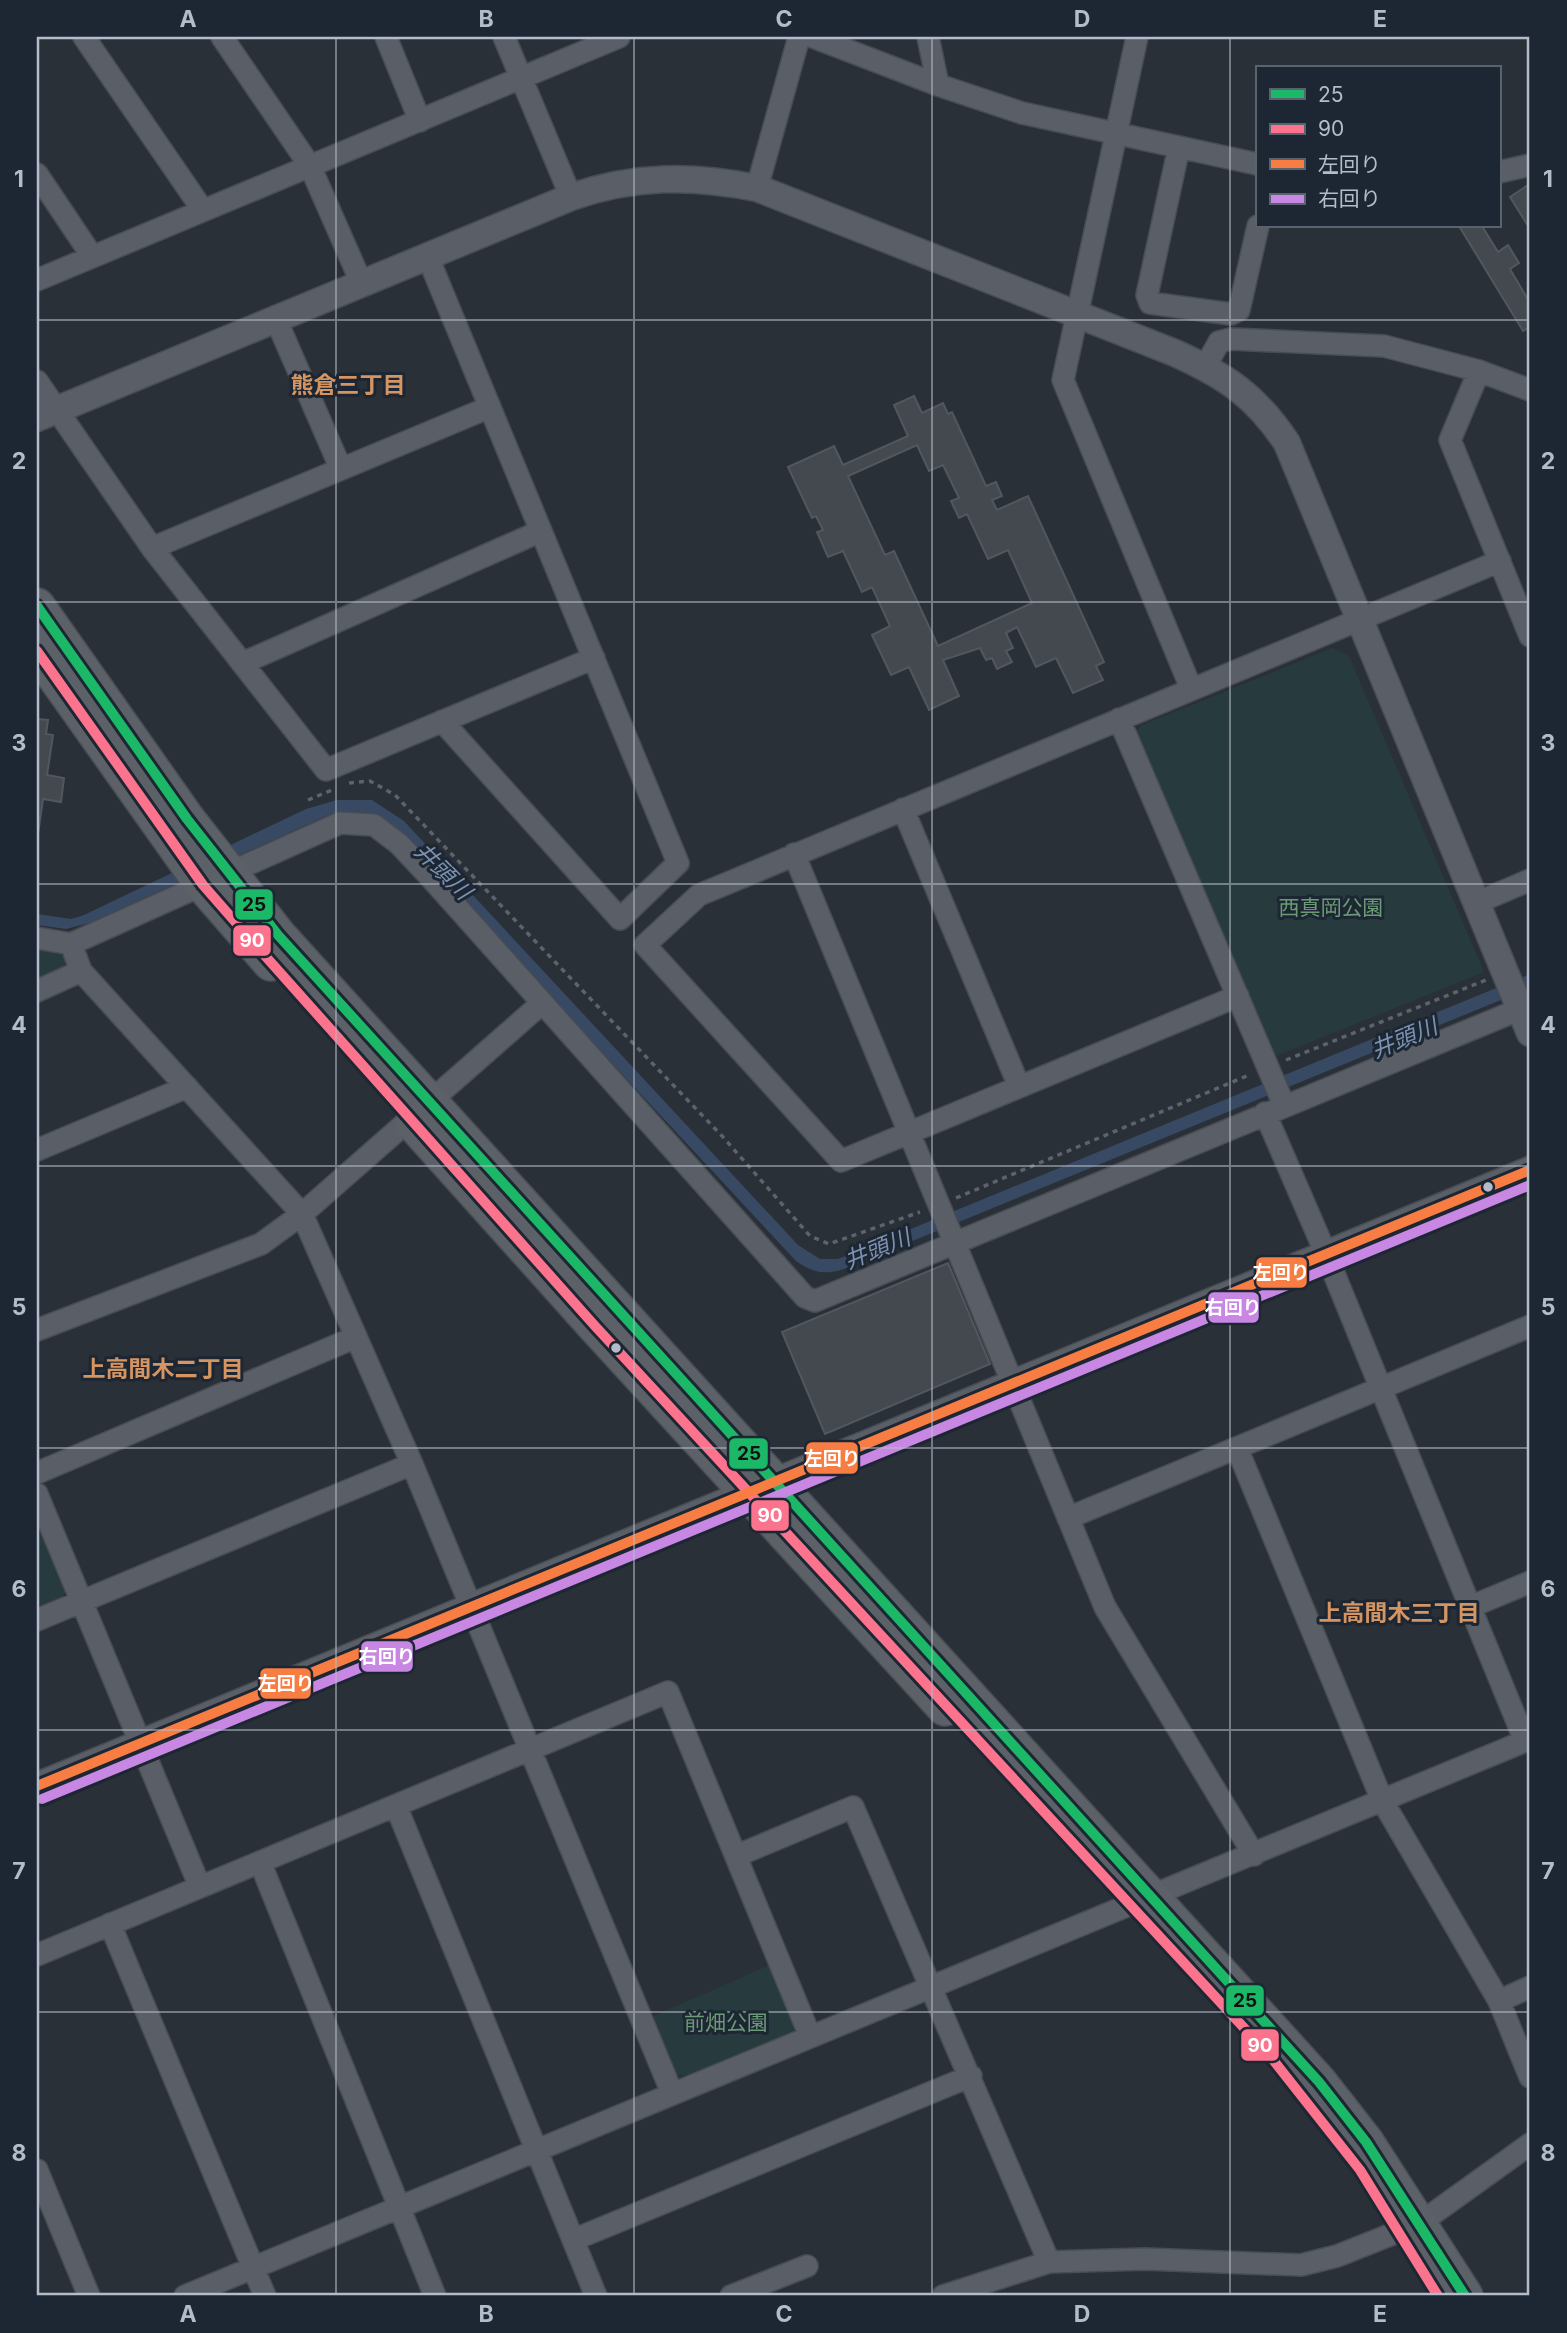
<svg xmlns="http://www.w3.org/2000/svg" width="1567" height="2333" font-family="Inter,'Noto Sans JP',sans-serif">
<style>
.green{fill:#273a3e}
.water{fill:#384963}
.building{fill:#444950;stroke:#52575f;stroke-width:2;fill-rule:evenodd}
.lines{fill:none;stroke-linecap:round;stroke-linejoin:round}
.minor-casing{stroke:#484c53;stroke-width:24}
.tertiary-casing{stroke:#484c53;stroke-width:29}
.primary-casing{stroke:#484c55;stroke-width:38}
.path{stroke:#5d636a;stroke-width:3.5;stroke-dasharray:5 5;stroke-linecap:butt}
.minor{stroke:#5a5e66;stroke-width:21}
.tertiary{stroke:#5a5e66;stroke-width:26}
.primary{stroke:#5c6168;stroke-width:35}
.bus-1-casing{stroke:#1d2633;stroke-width:16}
.bus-2-casing{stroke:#1d2633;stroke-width:16}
.bus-3-casing{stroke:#1d2633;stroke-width:16}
.bus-4-casing{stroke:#1d2633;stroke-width:16}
.bus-1{stroke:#1ab867;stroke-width:10}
.bus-2{stroke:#fc738d;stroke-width:10}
.bus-3{stroke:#f77d43;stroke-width:10}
.bus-4{stroke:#c787e3;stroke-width:10}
.grid{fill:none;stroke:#b4bcc9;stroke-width:2;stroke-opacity:0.55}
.bus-dot{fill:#b4bcc9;stroke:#1d2633;stroke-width:2.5}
.labels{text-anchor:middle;stroke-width:6;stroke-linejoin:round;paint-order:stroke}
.park-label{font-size:21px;fill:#6b9a76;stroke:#1d2633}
.neighbourhood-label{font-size:23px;font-weight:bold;fill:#d59563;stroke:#1d2633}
.water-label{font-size:23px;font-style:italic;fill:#7c92b1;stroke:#1d2633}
.line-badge{stroke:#1d2633;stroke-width:2.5}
.badge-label{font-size:19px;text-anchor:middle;font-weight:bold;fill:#fff}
.pale-badge-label{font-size:19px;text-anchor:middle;font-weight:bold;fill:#111}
.neatline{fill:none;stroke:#b4bcc9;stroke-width:2.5}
.grid-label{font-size:23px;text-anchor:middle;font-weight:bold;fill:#b4bcc9}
</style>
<rect width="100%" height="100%" fill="#2a3038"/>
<path class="green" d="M1332 648 1349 656 1484 972 1269 1059 1134 737 1140 726Z
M37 946 52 949 68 959 58 973 37 982Z
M46 1532 67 1587 61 1602 37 1611V1536Z
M772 1964 796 2023 793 2032 690 2077 676 2074 652 2017Z"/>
<path class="water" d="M337 800H372L404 821 798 1245 820 1259H838L1530 974V988L844 1269C825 1275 813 1273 796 1261L395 830 342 814 328 815 89 923 66 929 37 925V914L71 919 84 915 306 809Z"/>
<path class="building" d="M1528 185 1530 189V229L1510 197Z
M1459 226H1482L1498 252 1508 245 1519 263 1510 269 1530 303V327L1523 331Z
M914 396 922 413 943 403 948 414 952 412 986 486 996 482 1002 496 992 500 997 510 1028 496 1104 662 1096 666 1103 680 1073 693 1056 658 1036 667 1017 627 1006 633 1013 648 1006 651 1012 662 997 669 992 658 986 660 980 648 943 660 959 696 929 710 909 667 891 675 872 635 890 626 872 587 862 592 843 551 828 557 817 532 823 530 816 516 812 518 788 467 834 446 843 465 908 436 894 405ZM917 445 929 471 943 465 959 498 951 501 959 518 967 514 988 559 1008 550 1032 603 938 646 894 551 885 555 848 476Z
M37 719 48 720 46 734 53 735 47 775 64 778 61 802 43 799 37 841Z
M948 1263 990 1364 825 1434 782 1332Z"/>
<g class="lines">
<defs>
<path id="minor" d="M84 37 202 209
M222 37 310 166 361 282
M386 37 420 121
M504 37 571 197
M813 37 938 85 1022 113 1257 164
M928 37 938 85
M1137 37 1063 380 1191 688
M1179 147 1147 295 1150 303 1231 314 1239 310 1258 226
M1499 172 1530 165
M37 174 92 256
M757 188 799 37
M427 255 678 863 620 919 442 721
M37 280 619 37
M275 317 341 469
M1205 367 1219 342 1231 339 1384 346 1479 371 1530 390
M1479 371 1450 440 1530 636
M37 381 152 548 326 770 594 658
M152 548 490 407
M243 663 541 531
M1119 719 1284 1105
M903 809 1019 1086
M794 854 1105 1607 1254 1855
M1476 903 1530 880
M37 938 71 944 340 823 374 825 399 844 431 878 805 1297 815 1301 1530 1005
M71 944 81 971 302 1214 412 1464 672 2093
M37 991 81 971
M1238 996 841 1161 645 945 699 895 1500 561
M1265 1113 1326 1254 1525 1741
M37 1150 187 1087
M37 1330 261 1244 302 1214 541 1004
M1237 1448 1382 1800 1499 2001 1530 2077
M37 1473 356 1337
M37 1494 200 1887
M1068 1518 1530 1326
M1470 1607 1530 1582
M37 1620 412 1464
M396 1806 596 2296
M736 1856 853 1807 1049 2262
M260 1862 435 2296
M110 1924 265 2296
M37 1955 668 1692 810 2036
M1499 2001 1530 1987
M37 2170 89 2296
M573 2240 971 2076
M185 2296 1530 1739
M731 2296 807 2266
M943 2296 1049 2262 1145 2259 1301 2265 1337 2256 1420 2223 1530 2144"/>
<path id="tertiary" d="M37 418 571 197C634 175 692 175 757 188L1175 353C1226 376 1256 396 1287 443L1530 1033
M37 1786 1530 1170"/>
<path id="primary" d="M37 606 187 819 278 935 1319 2082 1366 2142 1465 2296
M37 651 203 885 271 963
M413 1123 595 1326 945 1708"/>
</defs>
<use href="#minor" class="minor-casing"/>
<use href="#tertiary" class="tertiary-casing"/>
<use href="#primary" class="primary-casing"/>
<path class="path" d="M349 783 370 781 395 795 723 1137 810 1236 829 1244 920 1212
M308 800 332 790
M1286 1060 1486 980
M956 1198 1249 1075"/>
<use href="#minor" class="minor"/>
<use href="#tertiary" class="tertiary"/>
<use href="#primary" class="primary"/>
<defs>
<path id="bus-1" d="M37 606 187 819 278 935 1319 2082 1366 2142 1465 2296"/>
<path id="bus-2" d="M37 651 203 885 259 949 595 1326 1270 2056 1360 2170 1438 2296"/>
<path id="bus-3" d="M37 1786 1530 1170"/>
<path id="bus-4" d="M42 1799 1530 1185"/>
</defs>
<use href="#bus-1" class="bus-1-casing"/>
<use href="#bus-2" class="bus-2-casing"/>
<use href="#bus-3" class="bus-3-casing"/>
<use href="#bus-4" class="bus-4-casing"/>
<use href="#bus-1" class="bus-1"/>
<use href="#bus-2" class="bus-2"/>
<use href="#bus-3" class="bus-3"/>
<use href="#bus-4" class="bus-4"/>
</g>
<path class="grid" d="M336 37V2296M634 37V2296M932 37V2296M1230 37V2296M37 320H1530M37 602H1530M37 884H1530M37 1166H1530M37 1448H1530M37 1730H1530M37 2012H1530"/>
<g class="bus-dot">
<circle cx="1488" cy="1187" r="6"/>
<circle cx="616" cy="1348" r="6"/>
</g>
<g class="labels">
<g class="park-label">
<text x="1331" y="915">西真岡公園</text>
<text x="726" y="2030">前畑公園</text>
</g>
<g class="neighbourhood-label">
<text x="348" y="393">熊倉三丁目</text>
<text x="163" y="1377">上高間木二丁目</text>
<text x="1399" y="1621">上高間木三丁目</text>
</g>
<g class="water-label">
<text transform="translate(443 871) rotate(45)" y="8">井頭川</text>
<text transform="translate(1404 1038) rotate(-22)" y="8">井頭川</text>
<text transform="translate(877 1249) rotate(-22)" y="8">井頭川</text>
</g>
</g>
<g class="line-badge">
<rect x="234" y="888" width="40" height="33" rx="7" fill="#1ab867"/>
<rect x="232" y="924" width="40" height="33" rx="7" fill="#fc738d"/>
<rect x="1255" y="1256" width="53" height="33" rx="7" fill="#f77d43"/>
<rect x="1207" y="1291" width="53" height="33" rx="7" fill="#c787e3"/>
<rect x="728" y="1437" width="41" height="33" rx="7" fill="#1ab867"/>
<rect x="805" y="1441" width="54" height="34" rx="7" fill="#f77d43"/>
<rect x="750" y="1499" width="40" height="33" rx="7" fill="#fc738d"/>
<rect x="360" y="1640" width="54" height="33" rx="7" fill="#c787e3"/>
<rect x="259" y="1667" width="53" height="33" rx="7" fill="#f77d43"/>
<rect x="1225" y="1984" width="40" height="33" rx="7" fill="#1ab867"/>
<rect x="1240" y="2028" width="40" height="34" rx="7" fill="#fc738d"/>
</g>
<g class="badge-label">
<text x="252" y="947">90</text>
<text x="1281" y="1279">左回り</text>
<text x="1233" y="1314">右回り</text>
<text x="832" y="1465">左回り</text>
<text x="770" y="1522">90</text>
<text x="387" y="1663">右回り</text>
<text x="286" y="1690">左回り</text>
<text x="1260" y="2052">90</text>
</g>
<g class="pale-badge-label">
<text x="254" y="911">25</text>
<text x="749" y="1460">25</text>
<text x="1245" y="2007">25</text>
</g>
<rect width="1567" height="2333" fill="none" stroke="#1d2633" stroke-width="77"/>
<rect x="1256" y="66" width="245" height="161" fill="#1d2633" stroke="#59626f" stroke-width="2"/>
<rect x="1270" y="89" width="35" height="10" fill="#1ab867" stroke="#59626f" stroke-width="2"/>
<text x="1318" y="102" font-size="21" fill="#b4bcc9">25</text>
<rect x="1270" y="124" width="35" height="10" fill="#fc738d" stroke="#59626f" stroke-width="2"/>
<text x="1318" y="136" font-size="21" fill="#b4bcc9">90</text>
<rect x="1270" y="159" width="35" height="10" fill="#f77d43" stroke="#59626f" stroke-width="2"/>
<text x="1318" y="172" font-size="21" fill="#b4bcc9">左回り</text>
<rect x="1270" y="194" width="35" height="10" fill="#c787e3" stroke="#59626f" stroke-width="2"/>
<text x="1318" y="206" font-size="21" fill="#b4bcc9">右回り</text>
<rect x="38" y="38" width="1490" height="2256" class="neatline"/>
<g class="grid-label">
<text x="188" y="27">A</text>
<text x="486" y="27">B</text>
<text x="784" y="27">C</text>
<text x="1082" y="27">D</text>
<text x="1380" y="27">E</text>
<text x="19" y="187">1</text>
<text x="1548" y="187">1</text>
<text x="19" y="469">2</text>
<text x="1548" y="469">2</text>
<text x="19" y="751">3</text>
<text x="1548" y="751">3</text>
<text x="19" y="1033">4</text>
<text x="1548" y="1033">4</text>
<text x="19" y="1315">5</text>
<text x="1548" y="1315">5</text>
<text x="19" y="1597">6</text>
<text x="1548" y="1597">6</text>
<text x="19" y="1879">7</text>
<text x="1548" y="1879">7</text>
<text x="19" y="2161">8</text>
<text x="1548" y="2161">8</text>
<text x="188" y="2322">A</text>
<text x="486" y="2322">B</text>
<text x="784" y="2322">C</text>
<text x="1082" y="2322">D</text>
<text x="1380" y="2322">E</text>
</g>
</svg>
